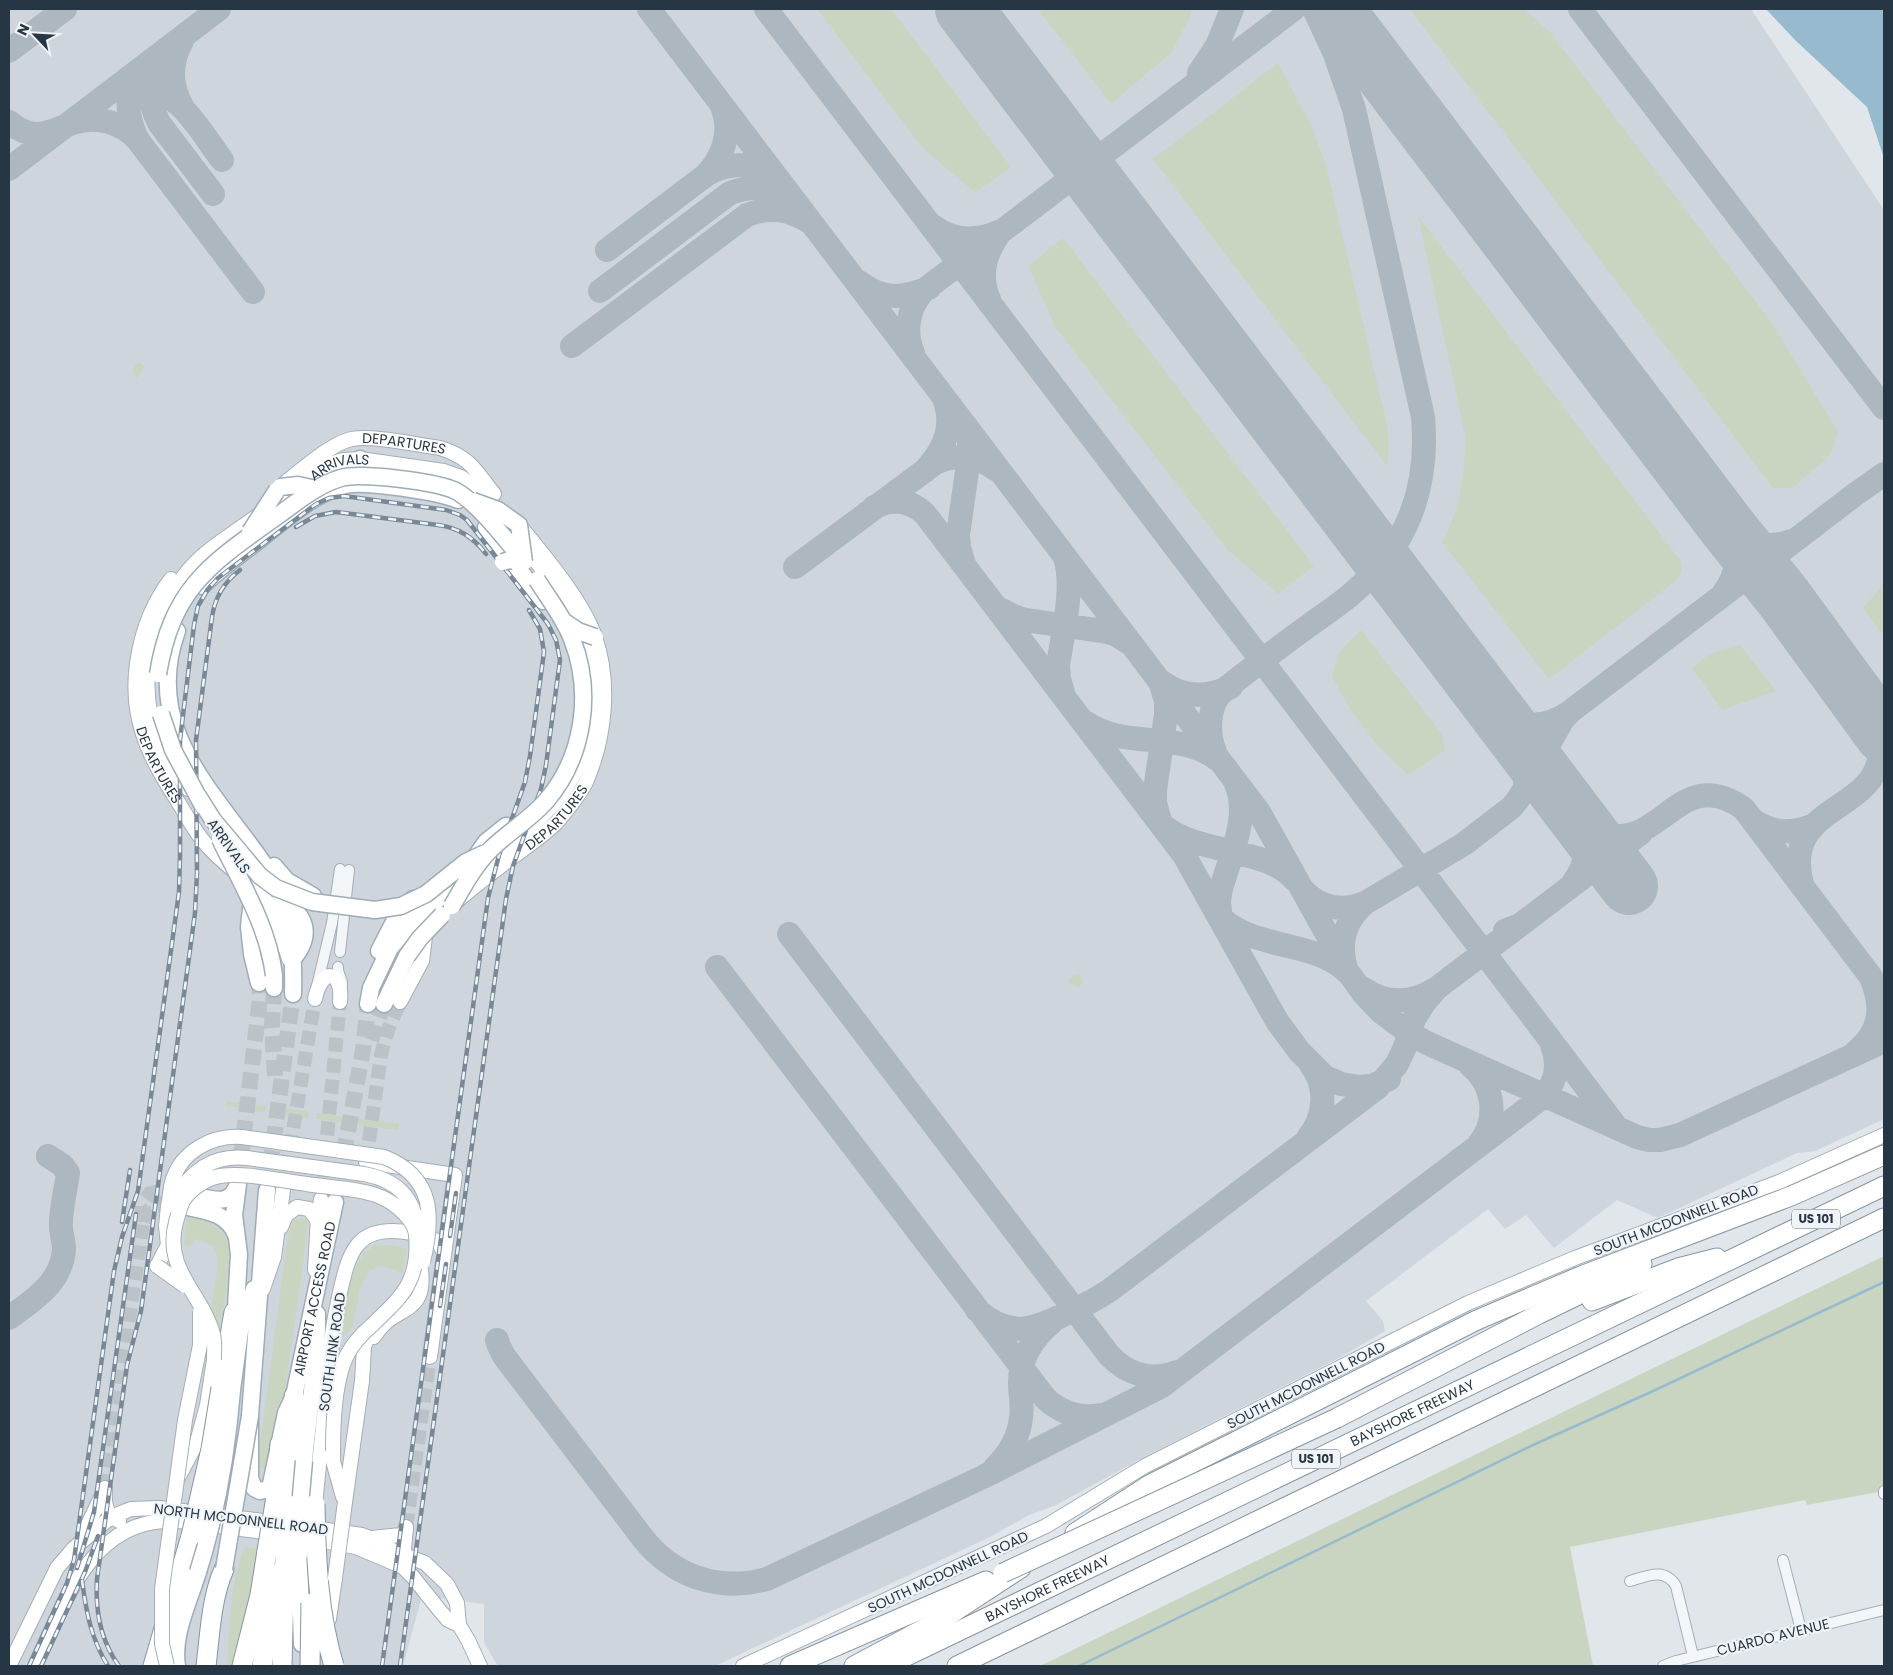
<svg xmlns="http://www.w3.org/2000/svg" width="1893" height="1675" font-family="Poppins,sans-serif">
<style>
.built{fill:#ced5dd}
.green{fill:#c9d5c1}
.water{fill:#98bace}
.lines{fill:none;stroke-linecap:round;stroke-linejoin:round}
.stream{stroke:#98bace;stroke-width:2.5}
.taxiway{stroke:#acb7c0;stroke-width:24}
.runway{stroke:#acb7c0;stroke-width:58}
.secondary-tunnel{stroke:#bbc3c9;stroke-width:14;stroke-dasharray:14 7;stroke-linecap:butt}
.primary-tunnel{stroke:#bbc3c9;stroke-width:16;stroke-dasharray:16 8;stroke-linecap:butt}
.street-casing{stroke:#a5aeb5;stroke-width:12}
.secondary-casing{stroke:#a5aeb5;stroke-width:16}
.primary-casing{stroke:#9eacb7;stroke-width:19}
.highway-casing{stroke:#8696a2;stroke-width:21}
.street{stroke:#f3f6f8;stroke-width:10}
.secondary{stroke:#fff;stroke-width:14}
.primary{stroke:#fff;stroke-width:16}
.highway{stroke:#fff;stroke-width:19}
.rail-casing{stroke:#788896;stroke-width:4.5}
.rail{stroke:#f0f4f8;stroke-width:2.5;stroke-dasharray:8;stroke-linecap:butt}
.secondary-bridge-casing{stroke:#a5aeb5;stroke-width:16;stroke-linecap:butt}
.primary-bridge-casing{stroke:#9eacb7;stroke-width:19;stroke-linecap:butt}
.highway-bridge-casing{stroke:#8696a2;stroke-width:21;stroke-linecap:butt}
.secondary-bridge{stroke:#fff;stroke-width:14}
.primary-bridge{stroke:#fff;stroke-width:16}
.highway-bridge{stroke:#fff;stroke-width:19}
.labels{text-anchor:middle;stroke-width:4.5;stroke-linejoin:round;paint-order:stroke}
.shield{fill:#f0f4f8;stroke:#636f7a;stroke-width:1}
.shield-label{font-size:12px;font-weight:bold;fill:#273644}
.street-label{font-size:14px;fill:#273644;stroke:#f0f4f8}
</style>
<rect width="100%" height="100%" fill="#e0e6ea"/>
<path class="built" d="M9 9H1751L1884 210V1119L1815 1151 1797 1153 1658 1218 1617 1200 1554 1248 1526 1215 1505 1229 1488 1209 1366 1301 1383 1321 1385 1331 1339 1358 1148 1455 1056 1505 1029 1515 990 1537 715 1666H498L484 1643V1604L422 1596 403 1666H9Z"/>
<path class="green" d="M817 9H891L1011 167 975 193 921 146Z
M1038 9H1192L1190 17 1171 53 1111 104Z
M1410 9H1524L1550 32 1772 323 1838 432 1831 454 1793 488H1773Z
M1278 63 1312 127 1326 165 1387 425 1389 447 1387 466 1153 159Z
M1418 216 1680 560 1682 569 1678 579 1549 679 1442 542C1461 508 1465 473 1465 435Z
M1063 238 1314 566 1278 594 1227 549 1056 328 1028 266Z
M141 363 144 367 137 379 132 371 135 364Z
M1884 584V636L1863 608Z
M1361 630 1442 734 1445 750 1408 775 1377 745 1350 709 1332 677 1338 653Z
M1740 645 1776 691 1722 710 1692 668 1708 655Z
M1079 973 1083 983 1078 987 1068 982 1073 975Z
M227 1101 266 1106 265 1112 226 1106Z
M274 1107 309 1112 308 1118 273 1113Z
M317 1113 352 1118 351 1123 316 1119Z
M359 1119 399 1124 398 1130 359 1125Z
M187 1217C201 1220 220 1223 226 1238 234 1256 223 1310 220 1330 217 1324 212 1315 212 1308 211 1281 234 1246 195 1239L189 1247 184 1245Z
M296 1219H306L307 1221V1236L284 1396 270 1469 257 1468 285 1256 291 1221Z
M375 1245H391L407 1248 402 1273 387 1267 379 1266 371 1270 365 1278 360 1289 353 1326 342 1337C345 1310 345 1278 363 1255 366 1251 371 1248 375 1245Z
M1884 1256V1491L1807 1505 1805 1500 1570 1547 1593 1666H1040Z
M245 1547 262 1549 236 1666H227C230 1627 229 1583 245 1547Z"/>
<path class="water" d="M1766 9H1884V158L1867 107 1795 40Z"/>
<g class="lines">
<path class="stream" d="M1079 1666 1533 1445 1651 1392 1884 1282"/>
<path class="taxiway" d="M649 9 1259 812 1348 972 1364 994 1381 1012 1409 1033 1427 1043 1637 1137 1649 1140H1660L1680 1135 1884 1041
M766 9 1615 1125
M1580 9 1884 408
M182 41C169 64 170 86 183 108
M9 51 65 9
M160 57C147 79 148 101 159 123L213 194
M147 64C125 88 124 110 137 139L253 292
M1199 73 1217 46 1232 9
M137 86C178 87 200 131 222 160
M9 122C34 143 48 132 73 123 96 115 121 122 137 139
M9 169 219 9
M706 175C724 156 732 131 722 106
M933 226C954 242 979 241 1001 231 986 251 978 275 989 299
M607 250 706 175C728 161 755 162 776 178
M859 282C883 301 903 298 929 288
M600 291 730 193C752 185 775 186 794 201
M572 346 747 215C770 206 790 209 811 223
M913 353C904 332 908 308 923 291L1294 9
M927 468C946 447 954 425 944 398
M874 507C893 498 910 500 925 514L1184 855 1277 1021 1299 1051 1325 1077 1341 1084 1360 1087 1371 1086 1389 1079
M1728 528C1748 543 1767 550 1791 541
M963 561 959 547 958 535 969 457V441
M795 567 935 463C956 453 978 456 997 470
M1723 594C1741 570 1737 555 1728 528
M998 608 1013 616 1025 620 1103 631 1115 634 1131 644
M1162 682C1182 697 1203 698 1225 689 1252 668 1279 647 1307 627 1323 615 1341 604 1356 590 1409 544 1429 487 1423 417L1354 109 1335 54 1314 9
M1063 693 1059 678 1058 666C1062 635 1075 588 1065 558
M1493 704C1507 730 1534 753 1525 785
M1498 709C1522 728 1543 730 1570 712
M1085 722C1124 750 1179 730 1217 759
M1215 752C1207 733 1207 695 1231 687
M1576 815C1584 821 1592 829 1601 832 1660 856 1678 761 1744 809L1871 977C1883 1007 1882 1030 1856 1052
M1753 820C1773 834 1792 834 1814 825
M1160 821 1155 803V790L1166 715V701L1161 684
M1165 827C1198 854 1267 848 1294 879
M1573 883C1591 859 1587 841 1576 815
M1802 884C1781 804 1874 814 1880 754 1881 742 1877 732 1874 720
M1303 890C1320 908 1342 912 1365 903
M1221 918C1255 950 1317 941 1347 972
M1221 920 1219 902 1220 893C1228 859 1251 819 1236 784
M1505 931 1520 925 1641 833
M789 934 1109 1355C1127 1374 1151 1382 1177 1372
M1345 965C1339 941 1346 919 1365 903L1464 844 1512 807 1519 798 1563 719 1571 711 1857 493 1884 474
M717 967 1045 1398C1061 1413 1079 1419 1101 1415
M1364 989C1386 1005 1413 1003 1435 989
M1470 1065C1494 1084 1499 1119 1479 1144
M1308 1138C1325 1117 1328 1087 1311 1065
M977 1310C1010 1339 1034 1330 1069 1312 1083 1306 1097 1299 1110 1290L1377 1088 1397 1064 1405 1047 1414 1019 1424 1003 1437 988 1520 925
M9 1318C33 1300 62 1283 64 1249 64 1241 61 1234 61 1227 60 1211 66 1189 68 1173L62 1165 48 1156
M497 1340 499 1346 504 1356 642 1537C673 1577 719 1592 767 1579L983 1477 1162 1386 1544 1096C1557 1081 1559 1063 1552 1045
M995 1468C1009 1454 1019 1438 1021 1418 1023 1406 1020 1394 1020 1382 1020 1358 1034 1337 1052 1322"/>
<path class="runway" d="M964 9 1629 886
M1335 9 1728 528 1784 598 1884 735"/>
<path class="secondary-tunnel" d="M366 1162 381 1055 388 1030 400 1002
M283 1190 315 999
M321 1198 340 1002
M105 1488 143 1222
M406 1527 430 1357"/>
<path class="primary-tunnel" d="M274 988 272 1026 275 1076
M371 1040 384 1004
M238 1184 260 998 259 983
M267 1190 293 994
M335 1202 363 1050 368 1004
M143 1222V1204L150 1194 161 1192 184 1194
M143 1222 145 1215 155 1205 169 1204 183 1206"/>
<defs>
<path id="street" d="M340 952 349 870
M338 967C337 974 343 978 342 985
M317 986 332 923 340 869
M1884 1491V1494
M1783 1560 1801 1630
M1630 1581C1647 1576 1665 1567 1676 1586L1693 1656
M1663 1666 1676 1661 1884 1610"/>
<g id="secondary">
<path id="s1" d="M279 488C296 474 331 443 352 439 373 435 417 445 440 448 470 457 476 471 494 494"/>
<path id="s2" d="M171 579C139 621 126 684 143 734 151 759 166 783 180 805 188 818 195 832 205 843 213 854 225 862 235 872"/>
<path id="s3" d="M188 789C178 776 168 763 161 747 135 690 148 620 187 572 203 552 226 538 246 524 274 504 302 483 330 464L343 460 360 459 444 471 461 477 476 487 498 512"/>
<path d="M235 856 269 905 276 920 289 959"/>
<path d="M481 866C513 843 548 817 569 783 603 729 600 659 568 606 554 583 536 562 520 541"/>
<path id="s4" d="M456 902C472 888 489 875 506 862 523 849 542 837 557 822 567 810 579 796 586 782 605 738 611 683 595 637 583 601 543 554 519 525"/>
<path d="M315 999C321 968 343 968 340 1002"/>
<path d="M400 1002 422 961 426 929"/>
<path d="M366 1162 455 1175 430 1357"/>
<path d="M281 1227 286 1215 297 1207 309 1209 318 1221"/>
<path d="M157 1266 168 1245 166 1226 168 1206"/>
<path d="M315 1270 318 1217 321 1199"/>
<path d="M263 1289 274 1257 283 1190"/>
<path d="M374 1337C392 1304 427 1318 421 1270"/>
<path d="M330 1354C331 1335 335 1316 339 1297 349 1251 356 1223 412 1233 427 1236 439 1237 444 1254"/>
<path d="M333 1451V1461L343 1497"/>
<path d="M178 1478 197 1442 207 1405 214 1360"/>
<path d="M105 1488C104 1503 105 1514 119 1521"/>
<path d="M345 1502 362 1381 364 1347 369 1334 375 1326"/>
<path d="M315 1504 328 1378"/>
<path d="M307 1527 362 1535 375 1540 394 1551 425 1563 447 1584 457 1603 459 1625"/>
<path d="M83 1535 104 1491"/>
<path d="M307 1538 356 1547 403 1567 413 1577 441 1612 448 1620 459 1625 468 1640 480 1666"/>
<path d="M371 1538 401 1535 406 1530"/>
<path d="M403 1561 406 1527"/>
<path d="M329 1619 335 1578"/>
<path d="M9 1666 57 1568 74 1548 111 1517 131 1509 159 1508 280 1523"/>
<path d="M35 1666C62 1609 88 1524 165 1521 180 1520 195 1523 210 1525 233 1528 256 1531 279 1534"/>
<path d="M743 1666 1046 1526 1145 1466 1468 1303 1575 1258 1779 1182 1884 1135"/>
</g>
<g id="primary">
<path d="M336 483 360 459"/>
<path d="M486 527 543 601"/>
<path d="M202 586C219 569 240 555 259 540 285 520 312 494 345 485 364 480 439 492 458 500"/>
<path d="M177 631C147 714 194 771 241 833 253 849 266 865 275 883 292 917 294 957 293 994"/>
<path d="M274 866 287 881 313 896"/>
<path d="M254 882 249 927 252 954 259 983"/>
<path d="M283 901C308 917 312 937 292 960"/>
<path d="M379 951 396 918 413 899"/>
<path d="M274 988V975"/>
<path d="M368 1004 371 988 390 948 417 916 455 886 486 842 506 826"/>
<path d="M384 1004 407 956"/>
<path id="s5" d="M267 1190 250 1416V1478L254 1488 260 1491 268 1489 271 1484 286 1413 294 1396 335 1202"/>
<path d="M198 1197C214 1199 230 1206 237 1186"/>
<path d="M188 1207C208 1211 228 1214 236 1235"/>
<path d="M235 1325 239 1254 234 1215 238 1184"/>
<path d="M232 1390 240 1331 254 1289"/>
<path d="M321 1390 331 1344"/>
<path d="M304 1461C308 1412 318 1363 317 1314"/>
<path d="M299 1555 302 1644"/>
<path d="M177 1666C172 1635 189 1602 198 1572"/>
</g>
<g id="highway">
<path d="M1592 1301 1678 1268 1717 1258"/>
<path d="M221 1388 234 1312"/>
<path d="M1337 1418 1539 1314 1642 1264"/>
<path d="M275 1503 280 1444"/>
<path d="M287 1504 298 1415 294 1396"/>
<path d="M1075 1533 1149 1485 1477 1320 1581 1276 1791 1196 1884 1155"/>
<path d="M153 1666 191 1536"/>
<path d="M206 1666C210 1634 211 1599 224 1569"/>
<path d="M242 1666 260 1595 267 1551"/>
<path d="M262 1666 271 1612 274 1574"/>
<path d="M282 1666 285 1554"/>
<path d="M790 1666 986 1581"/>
<path d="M854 1666 946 1617 1021 1568"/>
<path id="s6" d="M886 1666 1884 1186"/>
<path d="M957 1666 1884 1218"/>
</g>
</defs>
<use href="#street" class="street-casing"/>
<use href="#secondary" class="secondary-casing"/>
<use href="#primary" class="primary-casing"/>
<use href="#highway" class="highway-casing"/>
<use href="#street" class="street"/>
<use href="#secondary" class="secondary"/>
<use href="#primary" class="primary"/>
<use href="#highway" class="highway"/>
<defs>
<path id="rail" d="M296 527 315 516 336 512 438 525C459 528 473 537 486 554
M122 1222 130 1170
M450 1236 456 1193
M440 1306 446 1264
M77 1568 94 1512 136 1214
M82 1580C86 1611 91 1639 108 1666
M29 1666 67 1583 74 1560 114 1271 122 1237 138 1191 179 892 180 856V740L194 625 198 606 208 589 218 578 316 504 329 498 344 496 446 510 460 515 467 520 548 624 556 640 560 660 546 765 541 789 513 866 506 899 400 1666
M41 1666 85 1572 98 1536
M119 1666C100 1640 95 1611 97 1579L127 1365 141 1311 195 913 197 873 196 740 212 617C215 597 224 582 240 570
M382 1666 488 898 499 855 525 782 530 756 544 652 540 629 529 610"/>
</defs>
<use href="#rail" class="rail-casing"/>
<use href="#rail" class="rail"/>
<defs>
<path id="secondary-bridge" d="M169 1201C193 1174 208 1154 247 1158L364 1174C397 1180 414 1197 418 1230
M168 1206C170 1198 170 1190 172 1182 181 1151 212 1135 242 1137L384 1157C434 1177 434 1216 423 1262
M157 1266 185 1286
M214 1360C214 1351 215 1343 213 1334 202 1293 163 1270 176 1222 178 1215 180 1207 183 1201 190 1189 207 1178 220 1176 246 1172 281 1181 307 1184 331 1188 359 1188 381 1197 395 1203 415 1220 416 1235 420 1281 402 1297 371 1326 362 1334 353 1343 347 1355 335 1379 333 1424 333 1451
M335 1578 345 1502
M167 1666 162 1644V1589L185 1420 200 1345V1311"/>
<path id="primary-bridge" d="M280 487 298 485 316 489
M473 501 498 510 519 525 524 562
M250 532 277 490
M503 562 509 560 514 561
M563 621 578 631 595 637
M158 674C172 588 210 564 276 517 297 502 317 485 341 478 361 472 438 482 456 491 478 503 508 542 524 562
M161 714 173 750 203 806
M198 796 213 820 260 876 276 888 312 902 375 910 401 906 426 894 466 862 485 853
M220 839C241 883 268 926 274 975
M452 906C463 887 474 866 490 850 508 832 531 819 547 800 584 756 593 692 572 639 564 618 549 599 537 580
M407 956 420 938 442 915
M299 1555 300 1506 304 1461
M224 1569 250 1416
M198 1572C217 1512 227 1452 232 1390"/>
<path id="highway-bridge" d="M315 1504C316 1559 318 1613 334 1666
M191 1536 211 1449 221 1388
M267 1551 275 1503
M285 1554 287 1504
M1003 1573 1337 1418
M310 1666 311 1603"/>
</defs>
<use href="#secondary-bridge" class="secondary-bridge-casing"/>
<use href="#primary-bridge" class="primary-bridge-casing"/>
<use href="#highway-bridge" class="highway-bridge-casing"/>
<use href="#secondary-bridge" class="secondary-bridge"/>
<use href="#primary-bridge" class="primary-bridge"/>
<use href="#highway-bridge" class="highway-bridge"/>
</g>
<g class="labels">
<g class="shield">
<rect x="1792" y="1209.5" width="48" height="19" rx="4"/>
<rect x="1292" y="1449.5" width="48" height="19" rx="4"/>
</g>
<g class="shield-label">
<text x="1816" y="1223">US 101</text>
<text x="1316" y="1463">US 101</text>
</g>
<g class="street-label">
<text dy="5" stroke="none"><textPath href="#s1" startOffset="141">DEPARTURES</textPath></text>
<text dy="5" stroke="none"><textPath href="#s3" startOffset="424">ARRIVALS</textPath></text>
<text dy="5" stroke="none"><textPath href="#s2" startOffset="198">DEPARTURES</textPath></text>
<text dy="5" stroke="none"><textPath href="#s4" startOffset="132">DEPARTURES</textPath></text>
<text transform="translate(229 846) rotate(55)" y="5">ARRIVALS</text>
<text transform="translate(1676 1220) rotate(-21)" y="5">SOUTH MCDONNELL ROAD</text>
<text dy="5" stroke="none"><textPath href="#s5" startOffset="511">AIRPORT ACCESS ROAD</textPath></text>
<text transform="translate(332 1352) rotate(-82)" y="5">SOUTH LINK ROAD</text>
<text transform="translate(1306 1385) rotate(-27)" y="5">SOUTH MCDONNELL ROAD</text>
<text dy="5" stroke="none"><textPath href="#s6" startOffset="584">BAYSHORE FREEWAY</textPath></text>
<text transform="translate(241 1519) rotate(7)" y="5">NORTH MCDONNELL ROAD</text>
<text transform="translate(948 1572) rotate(-25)" y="5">SOUTH MCDONNELL ROAD</text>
<text dy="5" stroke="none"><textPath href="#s6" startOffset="179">BAYSHORE FREEWAY</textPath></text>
<text transform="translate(1773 1637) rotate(-14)" y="5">CUARDO AVENUE</text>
</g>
</g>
<rect width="1893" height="1675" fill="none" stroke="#273644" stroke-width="20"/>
<g transform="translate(35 35) rotate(295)" stroke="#f0f4f8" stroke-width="4" paint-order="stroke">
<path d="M0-4L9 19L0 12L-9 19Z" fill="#273644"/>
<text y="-8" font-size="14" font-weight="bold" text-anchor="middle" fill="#273644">N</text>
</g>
</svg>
